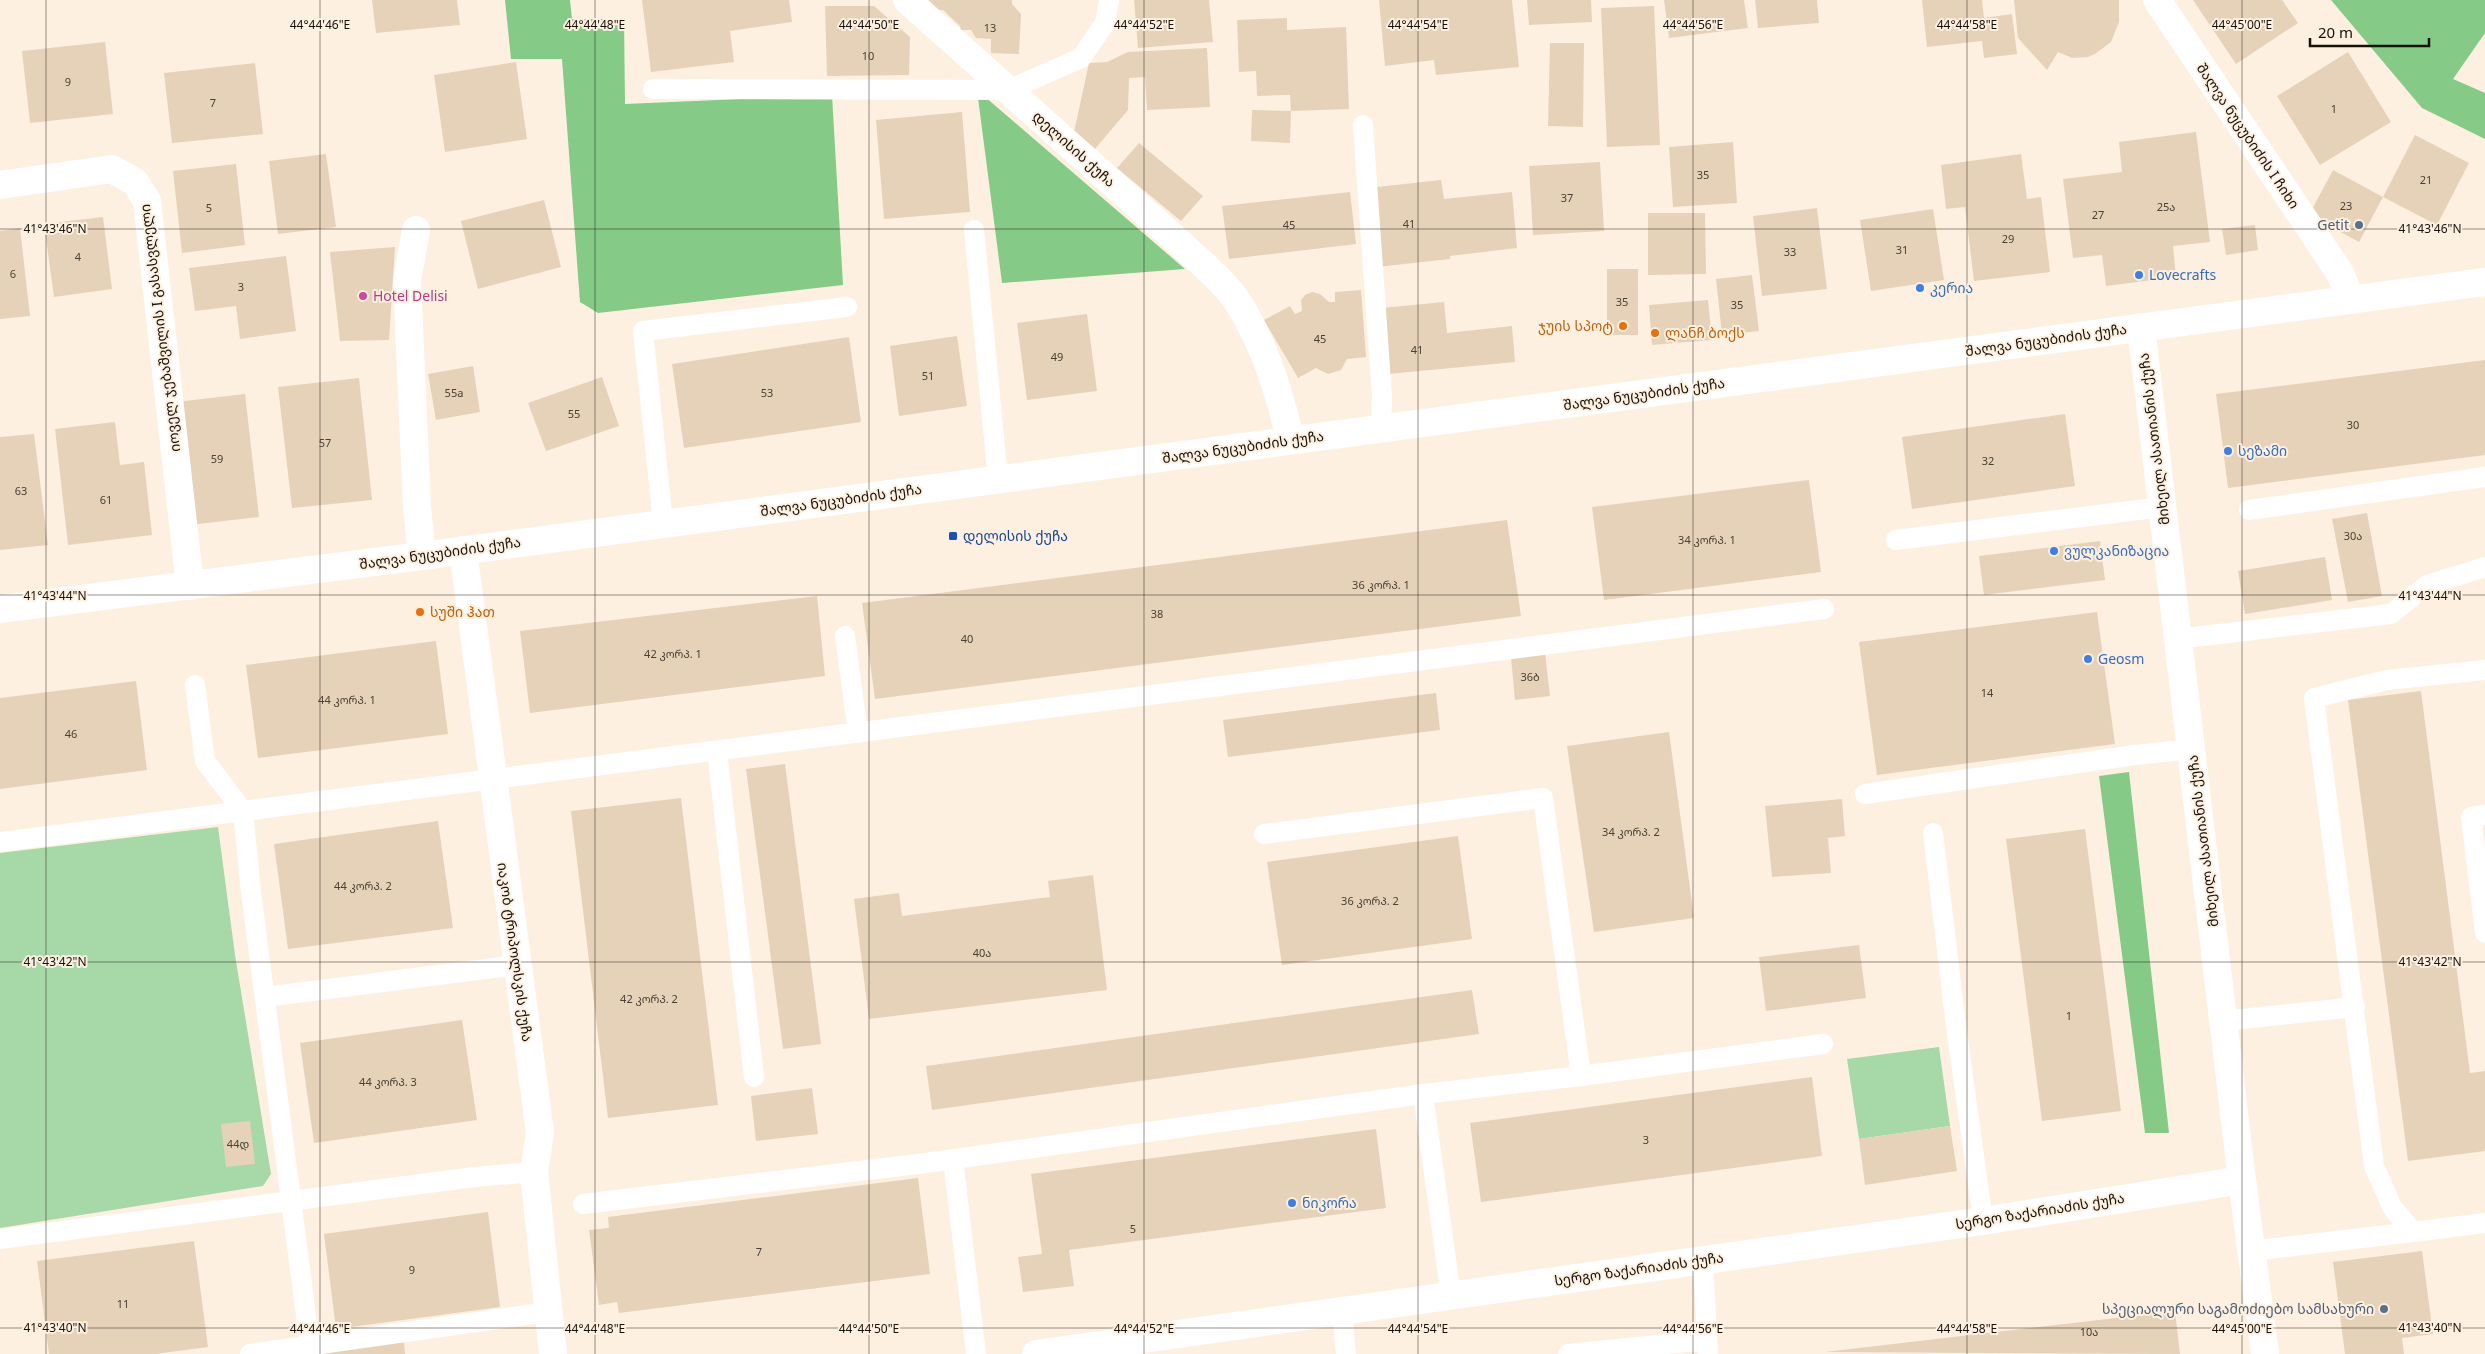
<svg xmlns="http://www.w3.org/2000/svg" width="2485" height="1354" font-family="'Noto Sans','Noto Sans Georgian',sans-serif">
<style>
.green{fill:#a7d8a8}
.forest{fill:#85ca87}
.building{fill:#e5d2b8}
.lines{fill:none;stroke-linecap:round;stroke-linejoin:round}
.lane{stroke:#fff;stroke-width:20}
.street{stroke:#fff;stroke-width:28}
.secondary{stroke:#fff;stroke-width:28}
.ticks{fill:none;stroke:#171008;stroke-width:1;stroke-opacity:0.45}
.service-dot{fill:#5c6f8a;stroke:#fdf0e1;stroke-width:2}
.shop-dot{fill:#3f7fe0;stroke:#fdf0e1;stroke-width:2}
.hotel-dot{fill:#d1479c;stroke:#fdf0e1;stroke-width:2}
.food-dot{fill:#e8710a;stroke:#fdf0e1;stroke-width:2}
.transit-dot{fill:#1a4fb4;stroke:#fdf0e1;stroke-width:2}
.labels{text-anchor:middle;stroke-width:4;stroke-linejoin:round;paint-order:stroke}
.number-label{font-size:11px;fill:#4a4034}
.street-label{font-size:14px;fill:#171008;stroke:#fdf0e1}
.service-label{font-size:14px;fill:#4e5e75;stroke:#fdf0e1;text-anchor:end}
.shop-label{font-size:14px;fill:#366cbe;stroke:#fdf0e1;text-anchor:start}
.hotel-label{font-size:14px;fill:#b23c85;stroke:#fdf0e1;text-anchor:start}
.food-label{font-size:14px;fill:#c56008;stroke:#fdf0e1;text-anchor:start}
.transit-label{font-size:14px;fill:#164399;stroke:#fdf0e1;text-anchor:start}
.ticks-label{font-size:12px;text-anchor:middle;fill:#171008;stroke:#fdf0e1;stroke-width:4;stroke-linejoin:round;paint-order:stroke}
</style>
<rect width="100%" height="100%" fill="#fdf0e1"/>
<path class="green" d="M218 827 235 955 271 1174 263 1186 0 1228V853Z
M1939 1047 1950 1126 1859 1139 1847 1059Z"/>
<path class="forest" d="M505 0H570L572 19H624L625 104 832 95 843 285 598 313 580 302 562 59H511Z
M2331 0H2485V33L2453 79 2485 93V139L2422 108Z
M977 90 1185 269 1002 283Z
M2129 772 2169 1133H2145L2099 776Z"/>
<path class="building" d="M372 0H457L460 25 376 33Z
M642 0H789L792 22 730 31 734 62 651 72Z
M928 0H1012V4L1021 14 1019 54 991 53V39L976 38 971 30H961L960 26 943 10H937Z
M1134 0H1209L1213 42 1138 48Z
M1379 0H1512L1519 67 1436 75 1434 60 1385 66Z
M1527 0H1591L1592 22 1529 25Z
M1664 0H1744L1748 28 1669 38Z
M1755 0H1817L1819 23 1758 28Z
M1922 0H1982L1984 18 2012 14 2017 54 1984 58 1982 41 1927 47Z
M2014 0H2119V22L2111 42 2095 54 2088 57 2072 58 2058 52 2047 70 2018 38Z
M2193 0H2282L2298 23 2236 64Z
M825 6H874L910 37 909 75 827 76Z
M1654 6 1660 145 1607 147 1601 8Z
M1287 18V30L1346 27 1349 109 1291 111 1290 143 1251 141 1252 110 1291 111 1290 95 1257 96 1256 71 1239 72 1237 20Z
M105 42 113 114 30 123 22 51Z
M1550 43H1584L1583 127 1548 126Z
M1207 48 1210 107 1147 110 1145 77 1129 78 1128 110 1094 150 1074 132 1089 63 1107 62 1128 52Z
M2348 52 2391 122 2320 165 2277 96Z
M516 62 527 139 445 152 434 75Z
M255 63 263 134 172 143 164 73Z
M962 112 970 212 884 219 876 120Z
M2196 132 2210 242 2173 246 2176 277 2106 286 2102 255 2073 258 2063 179 2122 172 2119 142Z
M2415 135 2469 163 2437 225 2383 197Z
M1733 142 1737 203 1673 207 1669 147Z
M1139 143 1203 196 1181 221 1117 168Z
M326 154 336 227 278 234 269 161Z
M2021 154 2027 199 2041 197 2050 272 1974 281 1965 207 1946 209 1941 165Z
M1600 162 1604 231 1533 235 1529 166Z
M236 164 245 245 182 253 173 171Z
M2333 170 2383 197 2359 242 2309 215Z
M1441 180 1444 199 1512 192 1517 248 1450 256V259L1377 267 1368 188Z
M1350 192 1356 244 1229 259 1222 206Z
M544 200 561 267 478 289 461 221Z
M1817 208 1827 289 1762 296 1753 216Z
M1933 209 1944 280 1871 291 1860 220Z
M1648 213H1705L1706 274 1648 275Z
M103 217 112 289 54 297 44 224Z
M2255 225 2258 250 2226 255 2222 229Z
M20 228 30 316 0 319V231Z
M395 247 389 340 340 341 330 252Z
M286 256 296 331 240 339 236 306 195 311 189 268Z
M1607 269H1638V335H1607Z
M1752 275 1759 331 1722 335 1716 279Z
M1361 290 1366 357 1347 359 1341 370 1328 374 1316 368 1298 378 1264 320 1290 306 1295 314 1302 311 1301 300 1305 295 1312 292 1320 294 1329 302H1335V292Z
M1708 300 1712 340 1652 345 1649 305Z
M1444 302 1447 333 1512 326 1515 362 1388 374 1382 308Z
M1087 314 1097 391 1027 400 1017 323Z
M957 336 967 406 899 416 890 346Z
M849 337 861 422 684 448 672 364Z
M2485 360V455L2228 488 2216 394Z
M473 366 480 412 436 420 428 374Z
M602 377 619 426 546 451 528 403Z
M359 378 372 500 292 508 278 387Z
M245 394 259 517 190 525 176 402Z
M2065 414 2075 486 1912 509 1902 437Z
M115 422 120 465 144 462 152 535 68 545 55 429Z
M34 434 48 545 0 550V437Z
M1809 480 1821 572 1604 600 1592 507Z
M2367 513 2382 596 2348 602 2332 519Z
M1507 520 1521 616 875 699 862 603Z
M2100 541 2105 580 1984 595 1979 556Z
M2325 557 2332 600 2245 614 2238 571Z
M817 596 825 676 530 713 520 631Z
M2097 612 2115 744 1877 775 1859 642Z
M436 641 448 734 258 758 246 665Z
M1545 653 1550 696 1515 700 1511 657Z
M136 681 147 770 0 789V698Z
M2421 691 2470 1073 2485 1071V1151L2408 1161 2348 700Z
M1436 693 1440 730 1228 757 1223 720Z
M1669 732 1694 918 1594 932 1567 746Z
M785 764 821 1044 783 1049 746 769Z
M681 798 718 1105 608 1118 571 811Z
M1842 799 1845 836 1828 838 1831 873 1772 877 1765 806Z
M438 821 453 928 288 949 274 844Z
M2085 829 2121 1111 2042 1121 2006 839Z
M1458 836 1472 939 1282 965 1267 862Z
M1093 875 1107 990 869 1019 854 899 899 893 902 916 1050 897 1048 881Z
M1859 945 1866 998 1766 1011 1759 957Z
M1472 990 1479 1034 932 1110 926 1066Z
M462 1020 477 1120 314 1143 300 1043Z
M1812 1077 1822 1156 1481 1202 1470 1123Z
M812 1088 818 1134 756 1141 751 1096Z
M250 1121 255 1164 226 1167 221 1124Z
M1950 1126 1957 1171 1865 1185 1859 1139Z
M1376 1129 1386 1208 1069 1250 1074 1286 1023 1292 1018 1257 1042 1254 1031 1174Z
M918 1178 930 1274 619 1313 617 1302 599 1305 589 1230 609 1228 608 1217Z
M488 1212 500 1307 336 1329 324 1234Z
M194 1241 208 1347 155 1354H49L37 1261Z
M2422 1251 2433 1334 2402 1338 2404 1354H2345L2333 1262Z
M2175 1311 2180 1354 1825 1352Z
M404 1341 405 1354H312Z"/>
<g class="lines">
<path class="lane" d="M653 89 1008 90 1081 58 1105 23 1109 0
M1363 125 1382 397 1381 428
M974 230 998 479
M2249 510 2485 477
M663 523 643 331 847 307
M1896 540 2163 507
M845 636 858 733
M2177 639 2391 614 2427 585 2485 567
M2485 670 2387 680 2314 698 2374 1166 2392 1207 2413 1232 2485 1223
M195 685 205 761 243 811 251 892 310 1346
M717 751 754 1077
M1865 794 2135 755 2192 749
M2485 815 2471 817 2485 933
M1933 833 1956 1026 1983 1221
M1264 834 1543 798 1581 1076
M0 842 1824 609
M265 997 517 965
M2223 1021 2355 1007
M1423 1094 1451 1296
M953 1159 976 1354
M583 1204 918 1164 1423 1094 1581 1076 1823 1044
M0 1239 474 1177 534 1172
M2251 1251 2413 1232
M1703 1260 1708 1354
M1342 1311 1346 1354
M250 1354 548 1312
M1568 1354 1707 1340"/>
<path class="street" d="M907 0 1183 246C1202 264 1225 282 1239 304 1265 346 1280 393 1290 440
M2157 0 2340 273 2351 300
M0 185 112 169 135 182 147 201 190 586
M416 230 407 281 417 507 422 556
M463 550 540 1133 534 1172 553 1354
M1036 1354 1983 1221 2242 1180"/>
<path class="secondary" d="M2141 327 2242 1180 2265 1354
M0 609 422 556 2485 282"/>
</g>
<path class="ticks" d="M46 0V1354M320 0V1354M595 0V1354M869 0V1354M1144 0V1354M1418 0V1354M1693 0V1354M1967 0V1354M2242 0V1354M0 229H2485M0 595H2485M0 962H2485M0 1328H2485"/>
<g class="service-dot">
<circle cx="2359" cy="225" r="5"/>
<circle cx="2384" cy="1309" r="5"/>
</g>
<g class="shop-dot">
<circle cx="2139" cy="275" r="5"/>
<circle cx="1920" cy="288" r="5"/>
<circle cx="2228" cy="451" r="5"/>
<circle cx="2054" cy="551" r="5"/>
<circle cx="2088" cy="659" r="5"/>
<circle cx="1292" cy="1203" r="5"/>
</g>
<circle class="hotel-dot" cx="363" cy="296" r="5"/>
<g class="food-dot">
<circle cx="1623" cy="326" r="5"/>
<circle cx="1655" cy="333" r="5"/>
<circle cx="420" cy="612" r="5"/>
</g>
<rect class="transit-dot" x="948" y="531" width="10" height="10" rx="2.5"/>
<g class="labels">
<g class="number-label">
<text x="990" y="32">13</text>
<text x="868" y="60">10</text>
<text x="68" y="86">9</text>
<text x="213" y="107">7</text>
<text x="2334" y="113">1</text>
<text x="1703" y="179">35</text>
<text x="2426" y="184">21</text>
<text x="1567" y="202">37</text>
<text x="2346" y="210">23</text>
<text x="2166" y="211">25ა</text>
<text x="209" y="212">5</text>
<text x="2098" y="219">27</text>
<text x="1409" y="228">41</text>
<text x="1289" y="229">45</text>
<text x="2008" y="243">29</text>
<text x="1902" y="254">31</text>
<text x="1790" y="256">33</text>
<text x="78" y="261">4</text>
<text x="13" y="278">6</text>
<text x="241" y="291">3</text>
<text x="1622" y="306">35</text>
<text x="1737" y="309">35</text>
<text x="1320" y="343">45</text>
<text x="1417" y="354">41</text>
<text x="1057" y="361">49</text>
<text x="928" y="380">51</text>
<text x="454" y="397">55a</text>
<text x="767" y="397">53</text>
<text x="574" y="418">55</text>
<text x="2353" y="429">30</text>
<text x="325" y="447">57</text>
<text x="217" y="463">59</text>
<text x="1988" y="465">32</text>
<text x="21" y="495">63</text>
<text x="106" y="504">61</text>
<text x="2353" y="540">30ა</text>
<text x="1707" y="544">34 კორპ. 1</text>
<text x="1381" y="589">36 კორპ. 1</text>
<text x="1157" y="618">38</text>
<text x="967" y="643">40</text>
<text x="673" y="658">42 კორპ. 1</text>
<text x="1530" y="681">36ბ</text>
<text x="1987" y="697">14</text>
<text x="347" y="704">44 კორპ. 1</text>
<text x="71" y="738">46</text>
<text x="1631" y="836">34 კორპ. 2</text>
<text x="363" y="890">44 კორპ. 2</text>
<text x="1370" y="905">36 კორპ. 2</text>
<text x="982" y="957">40ა</text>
<text x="649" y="1003">42 კორპ. 2</text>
<text x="2069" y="1020">1</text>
<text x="388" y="1086">44 კორპ. 3</text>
<text x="1646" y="1144">3</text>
<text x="238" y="1148">44დ</text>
<text x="1133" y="1233">5</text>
<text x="759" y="1256">7</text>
<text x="412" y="1274">9</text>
<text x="123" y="1308">11</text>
<text x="2089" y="1336">10ა</text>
</g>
<g class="street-label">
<text transform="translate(2248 136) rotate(56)" y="5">შალვა ნუცუბიძის I ჩიხი</text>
<text transform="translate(1074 149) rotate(42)" y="5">დელისის ქუჩა</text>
<text transform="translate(160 328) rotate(-97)" y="5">იოველ ჯებაშვილის I გასასვლელი</text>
<text transform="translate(2046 340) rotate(-8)" y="5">შალვა ნუცუბიძის ქუჩა</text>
<text transform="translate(1644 394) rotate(-8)" y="5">შალვა ნუცუბიძის ქუჩა</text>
<text transform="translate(2154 439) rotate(-97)" y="5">მიხეილ ასათიანის ქუჩა</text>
<text transform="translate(1243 447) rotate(-8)" y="5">შალვა ნუცუბიძის ქუჩა</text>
<text transform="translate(841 500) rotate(-8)" y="5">შალვა ნუცუბიძის ქუჩა</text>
<text transform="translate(440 553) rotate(-8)" y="5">შალვა ნუცუბიძის ქუჩა</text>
<text transform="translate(2203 841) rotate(-97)" y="5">მიხეილ ასათიანის ქუჩა</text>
<text transform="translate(515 952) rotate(82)" y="5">იაკობ ტრიპოლსკის ქუჩა</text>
<text transform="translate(2040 1211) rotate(-9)" y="5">სერგო ზაქარიაძის ქუჩა</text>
<text transform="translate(1639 1269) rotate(-8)" y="5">სერგო ზაქარიაძის ქუჩა</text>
</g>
<g class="service-label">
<text x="2349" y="230">Getit</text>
<text x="2374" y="1314">სპეციალური საგამოძიებო სამსახური</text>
</g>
<g class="shop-label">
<text x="2149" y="280">Lovecrafts</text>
<text x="1930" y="293">კერია</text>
<text x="2238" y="456">სეზამი</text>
<text x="2064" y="556">ვულკანიზაცია</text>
<text x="2098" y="664">Geosm</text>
<text x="1302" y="1208">ნიკორა</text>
</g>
<g class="hotel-label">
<text x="373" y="301">Hotel Delisi</text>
</g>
<g class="food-label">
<text x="1613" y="331" text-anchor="end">ჯუის სპოტ</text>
<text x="1665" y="338">ლანჩ ბოქს</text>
<text x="430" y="617">სუში ჰათ</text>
</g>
<g class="transit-label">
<text x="963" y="541">დელისის ქუჩა</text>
</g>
</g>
<g class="ticks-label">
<text x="320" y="29">44°44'46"E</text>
<text x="595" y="29">44°44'48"E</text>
<text x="869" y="29">44°44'50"E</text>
<text x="1144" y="29">44°44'52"E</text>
<text x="1418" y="29">44°44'54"E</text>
<text x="1693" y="29">44°44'56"E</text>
<text x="1967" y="29">44°44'58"E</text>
<text x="2242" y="29">44°45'00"E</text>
<text x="55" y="233">41°43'46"N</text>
<text x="2430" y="233">41°43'46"N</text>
<text x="55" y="600">41°43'44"N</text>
<text x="2430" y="600">41°43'44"N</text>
<text x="55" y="966">41°43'42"N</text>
<text x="2430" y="966">41°43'42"N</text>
<text x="55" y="1332">41°43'40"N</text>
<text x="2430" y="1332">41°43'40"N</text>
<text x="320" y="1333">44°44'46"E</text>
<text x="595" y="1333">44°44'48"E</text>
<text x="869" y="1333">44°44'50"E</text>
<text x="1144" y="1333">44°44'52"E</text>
<text x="1418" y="1333">44°44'54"E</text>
<text x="1693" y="1333">44°44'56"E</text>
<text x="1967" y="1333">44°44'58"E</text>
<text x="2242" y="1333">44°45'00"E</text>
</g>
<path d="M2310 38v8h119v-8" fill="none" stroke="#171008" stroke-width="2.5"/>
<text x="2318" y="38" font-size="15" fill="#171008" stroke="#fdf0e1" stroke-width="4" paint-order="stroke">20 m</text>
</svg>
